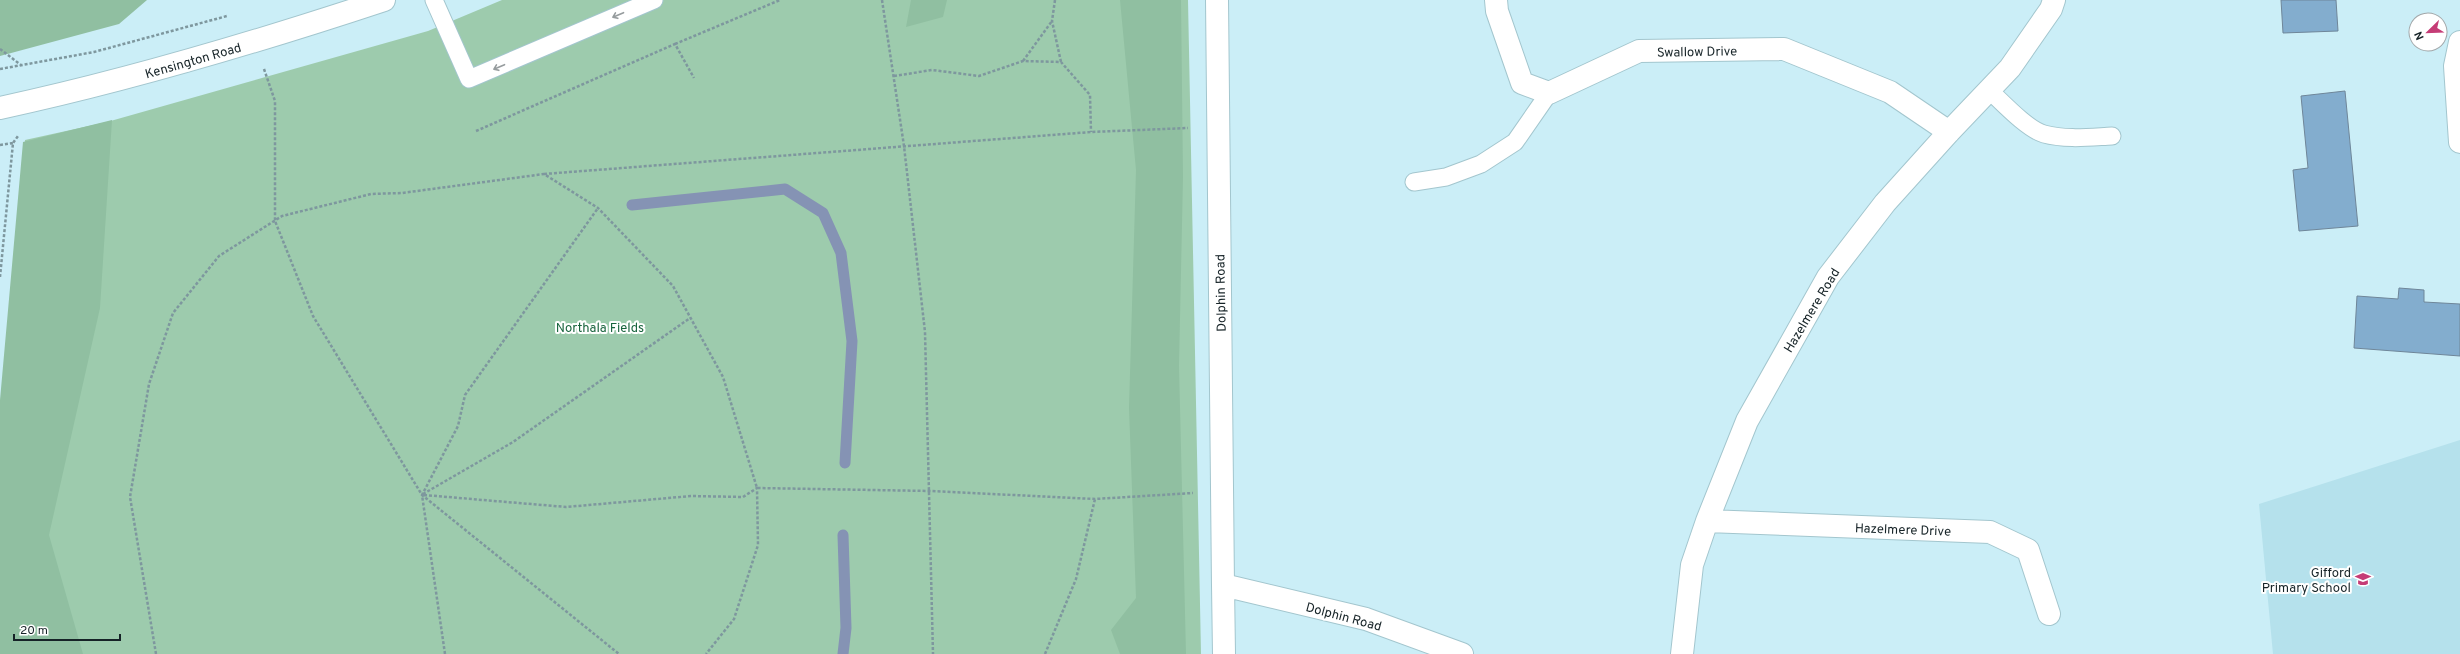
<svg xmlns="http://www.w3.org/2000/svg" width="2460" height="654" font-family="Overpass,sans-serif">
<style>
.built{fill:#b5e1ec}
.green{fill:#9dcbad}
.forest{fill:#90bfa1}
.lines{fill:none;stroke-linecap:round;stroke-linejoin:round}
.stream{stroke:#8593b4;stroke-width:11}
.building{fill:#83adce;stroke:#6f8699}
.lane-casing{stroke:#a3c6ce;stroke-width:19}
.street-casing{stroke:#a3c6ce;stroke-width:24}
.secondary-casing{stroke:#a3c6ce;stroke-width:24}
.path{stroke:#7e979e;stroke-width:2.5;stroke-dasharray:3 2;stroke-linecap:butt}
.lane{stroke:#fff;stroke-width:17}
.street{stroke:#fff;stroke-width:22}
.secondary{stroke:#fff;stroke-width:22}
.oneway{stroke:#969c9e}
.labels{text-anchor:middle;stroke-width:4;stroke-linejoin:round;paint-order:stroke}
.street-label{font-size:13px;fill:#162327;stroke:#fff}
.park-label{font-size:13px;fill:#18643d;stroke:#fff}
.poi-label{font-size:13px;fill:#162327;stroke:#fff;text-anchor:end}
</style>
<rect width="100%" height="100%" fill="#cbeef7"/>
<path class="built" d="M2460 440V654H2273L2259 504Z"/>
<path class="green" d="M502 0H1188L1201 654H0L25 140 107 122 428 31Z"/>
<path class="forest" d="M0 0H147L119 24 0 56Z
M911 0H947L943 17 906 27Z
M1120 0H1181L1183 177 1179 366 1186 654H1120L1111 630 1136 598 1129 408 1136 170Z
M112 120 100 308 49 535 83 654H0V400L23 142Z"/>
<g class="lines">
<path class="stream" d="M632 205 785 189 823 213 841 253 852 341 845 463
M843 654 846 628 843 535"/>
</g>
<path class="building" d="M2281 0H2336L2338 31 2283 33Z
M2345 91 2358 226 2299 231 2293 170 2308 168 2301 96Z
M2399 288 2424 290V302L2460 304V356L2354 348 2357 296 2398 299Z"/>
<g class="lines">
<defs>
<path id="lane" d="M434 0 469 79 654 0
M1989 90C2003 103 2027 129 2044 134 2066 140 2091 137 2112 136
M1414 182 1446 177 1481 164 1515 142 1549 93"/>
<path id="street" d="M1217 0 1223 585 1366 619 1462 654
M1496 0 1497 11 1522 83 1549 93 1639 51 1784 49 1890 92 1949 132
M2460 42 2455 66 2460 142
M1707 521 1990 532 2028 550 2049 614
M1223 585 1224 654
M1682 654 1692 565 1707 521 1747 421 1828 277 1885 203 1949 132 2010 68 2051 9 2054 0"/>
<path id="secondary" d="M0 108C130 80 257 42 384 0"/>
</defs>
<use href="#lane" class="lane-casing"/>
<use href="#street" class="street-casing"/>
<use href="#secondary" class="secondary-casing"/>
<path class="path" d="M882 0 904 146 925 332 933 654
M1055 0 1052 21 1061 62
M675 44 780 0
M0 49 21 65
M1023 61 1052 21
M0 69 94 52 227 16
M264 69 275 101V221L313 316 422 495 619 654
M894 76 932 70 979 76 1023 61 1061 62 1090 95 1091 132
M476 131 675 44 694 78
M0 145 13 143
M544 174 1091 132 1188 128
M0 277 13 143 18 136
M423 494 513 442 690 318
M424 495 566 507 691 496 743 497 757 488 758 545 734 619 706 654
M156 654 130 497 149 384 173 313 219 256 282 216 371 194 402 193 544 174 598 208 673 286 723 377 757 488 931 491 1095 499 1193 493
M445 654 422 495 458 426 465 395 598 208
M1045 654 1076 579 1095 499"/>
<use href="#lane" class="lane"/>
<use href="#street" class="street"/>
<use href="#secondary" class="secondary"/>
</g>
<defs><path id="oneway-shaft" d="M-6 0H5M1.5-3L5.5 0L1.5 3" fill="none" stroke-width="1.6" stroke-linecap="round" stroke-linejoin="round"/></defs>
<g class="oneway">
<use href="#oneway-shaft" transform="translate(618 15) rotate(157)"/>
<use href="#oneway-shaft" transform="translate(499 67) rotate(157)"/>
</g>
<defs>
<symbol id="school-bare" viewBox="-9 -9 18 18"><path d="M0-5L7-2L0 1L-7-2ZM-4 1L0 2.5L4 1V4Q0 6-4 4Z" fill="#c53c76" stroke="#fff" stroke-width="2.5" paint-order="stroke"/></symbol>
</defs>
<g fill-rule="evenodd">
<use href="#school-bare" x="2352" y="568" width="22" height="22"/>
</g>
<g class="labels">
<g class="street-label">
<text transform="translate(1697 51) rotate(-1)" y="5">Swallow Drive</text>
<text transform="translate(193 60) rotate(-16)" y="5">Kensington Road</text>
<text transform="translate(1220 293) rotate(-91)" y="5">Dolphin Road</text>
<text transform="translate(1811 310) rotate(-59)" y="5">Hazelmere Road</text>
<text transform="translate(1903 529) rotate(2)" y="5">Hazelmere Drive</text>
<text transform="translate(1344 616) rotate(15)" y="5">Dolphin Road</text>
</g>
<g class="park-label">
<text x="600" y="332">Northala Fields</text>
</g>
<g class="poi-label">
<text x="2351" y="577">Gifford<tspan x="2351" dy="15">Primary School</tspan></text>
</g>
</g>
<g transform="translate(2428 32) rotate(247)"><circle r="19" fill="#ffffff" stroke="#a2a7a9"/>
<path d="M0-3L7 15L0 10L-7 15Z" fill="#c53c76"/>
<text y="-6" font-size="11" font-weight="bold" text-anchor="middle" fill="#162327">N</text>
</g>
<path d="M14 634v6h106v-6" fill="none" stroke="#162327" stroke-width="2"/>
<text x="20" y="634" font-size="12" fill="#162327" stroke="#ffffff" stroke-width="3" paint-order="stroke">20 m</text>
</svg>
